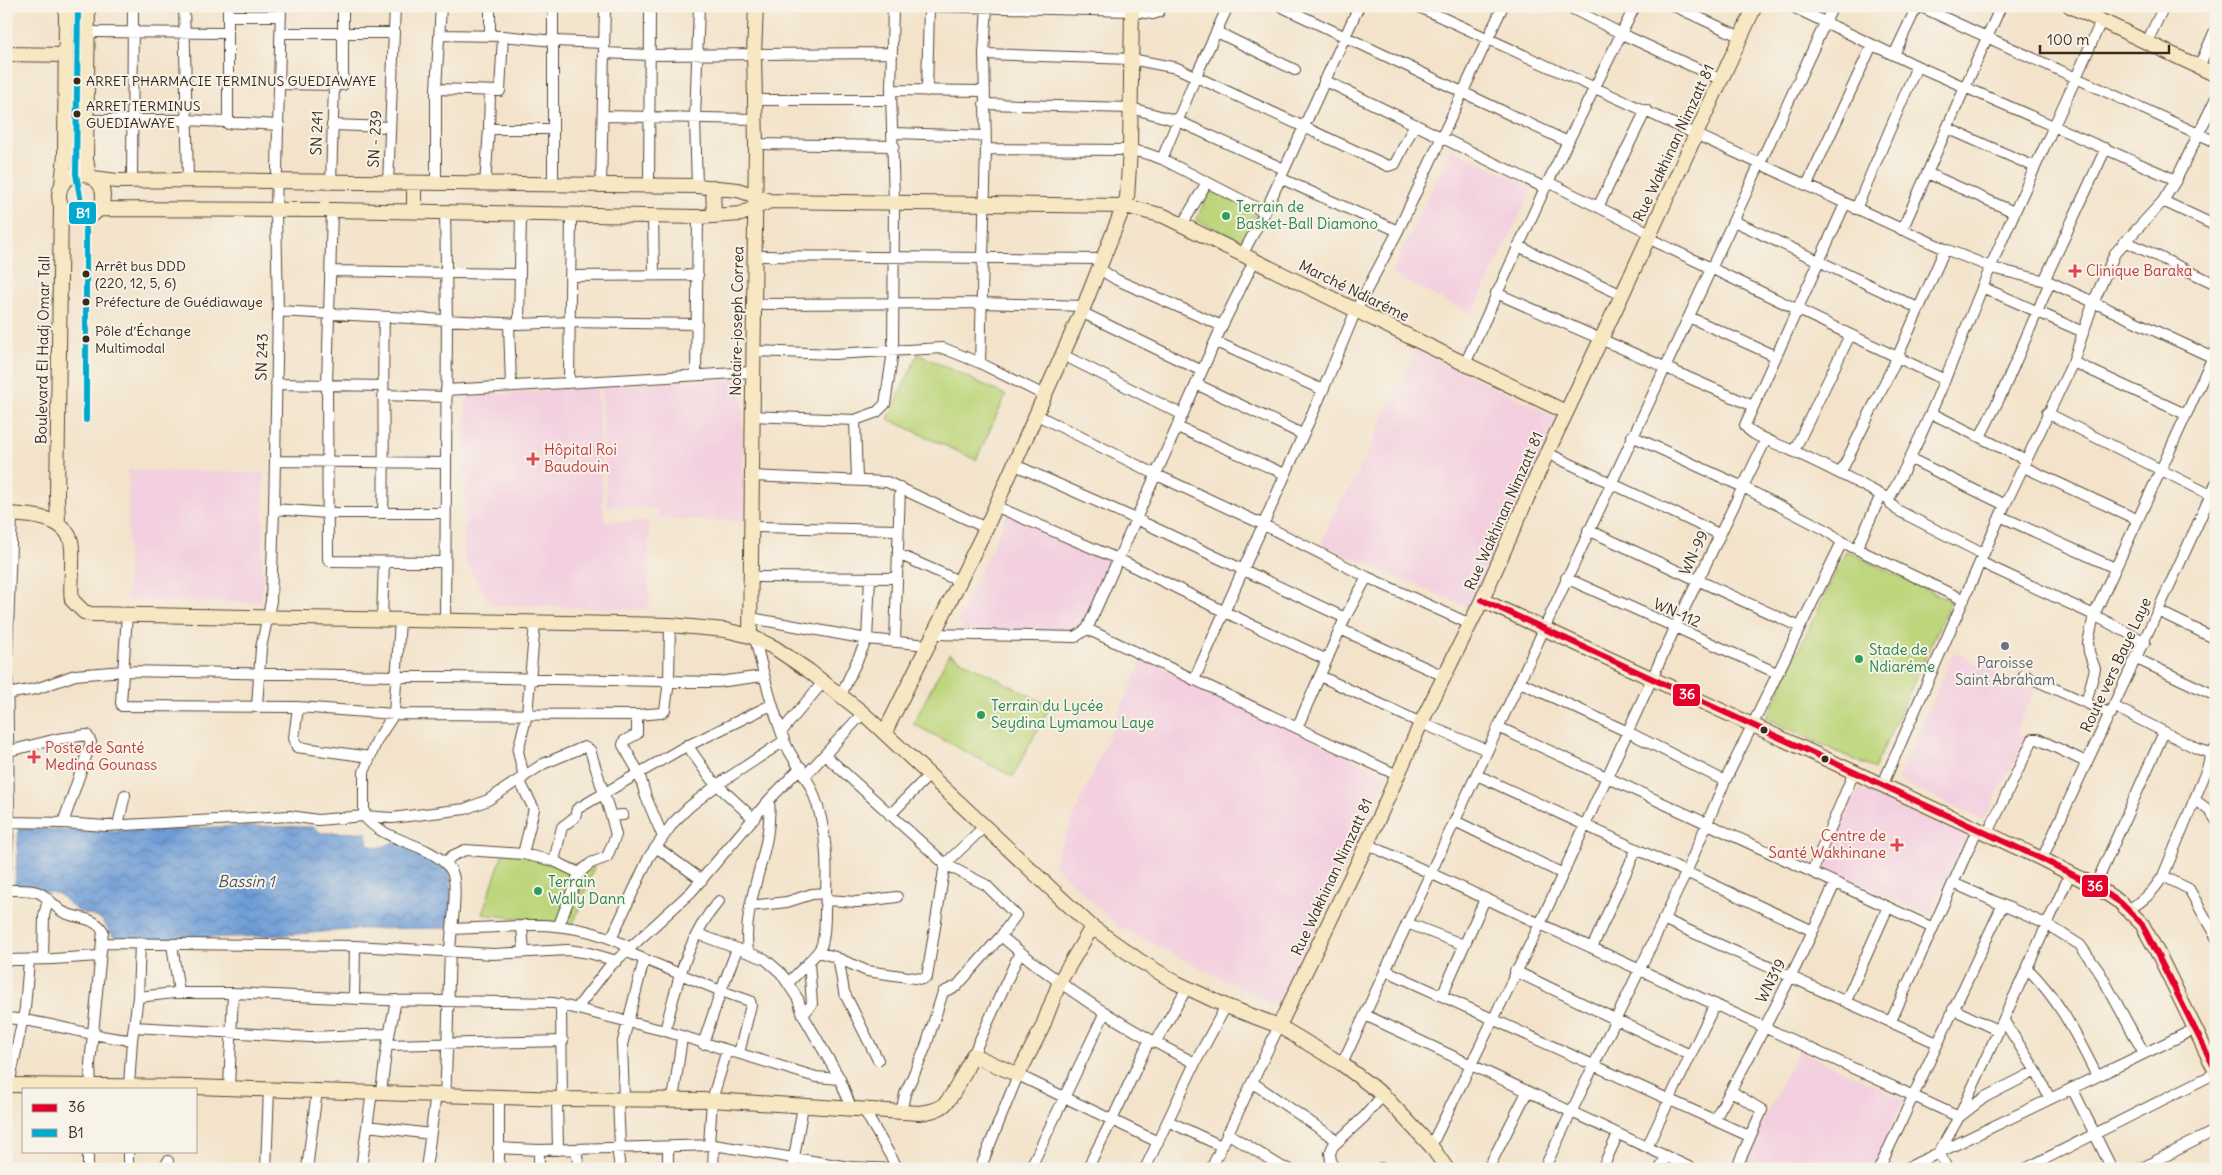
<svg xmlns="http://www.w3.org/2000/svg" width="2222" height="1175" font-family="Delius,sans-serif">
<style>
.built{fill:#f3cfdf}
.pitch{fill:#bdd67b;stroke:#7c804c}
.water{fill:url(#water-waves);stroke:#54637a}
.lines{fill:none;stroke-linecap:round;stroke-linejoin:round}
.street-casing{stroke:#574638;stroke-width:12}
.secondary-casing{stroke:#574638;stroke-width:16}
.street{stroke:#fff;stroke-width:10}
.secondary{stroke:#f7e8c3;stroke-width:14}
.bus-1-casing{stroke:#f7f3e8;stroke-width:10}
.bus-2-casing{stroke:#f7f3e8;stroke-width:10}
.bus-1{stroke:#e4002b;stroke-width:6}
.bus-2{stroke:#00a9ce;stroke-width:6}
.bus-dot{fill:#3b2a1e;stroke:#f7f3e8;stroke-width:2}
.leisure-dot{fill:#2e9e5b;stroke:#f7f3e8;stroke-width:2}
.health-dot{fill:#e0444e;stroke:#f7f3e8;stroke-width:2}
.worship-dot{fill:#6b7280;stroke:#f7f3e8;stroke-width:2}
.labels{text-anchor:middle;stroke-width:4;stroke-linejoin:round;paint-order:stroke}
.bus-label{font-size:14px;fill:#3b2a1e;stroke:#f7f3e8;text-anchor:start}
.street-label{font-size:15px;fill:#3b2a1e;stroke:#f7f3e8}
.leisure-label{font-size:15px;fill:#27864d;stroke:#f7f3e8;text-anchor:start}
.health-label{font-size:15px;fill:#be3a42;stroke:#f7f3e8;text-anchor:start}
.worship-label{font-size:15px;fill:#5b616d;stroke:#f7f3e8}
.water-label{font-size:16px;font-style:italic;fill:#4c525e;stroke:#f7f3e8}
.line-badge{stroke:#f7f3e8;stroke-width:2}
.badge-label{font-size:14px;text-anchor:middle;font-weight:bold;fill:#fff}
</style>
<defs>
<pattern id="water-waves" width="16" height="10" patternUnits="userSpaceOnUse" patternTransform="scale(1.25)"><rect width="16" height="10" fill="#6d9cd6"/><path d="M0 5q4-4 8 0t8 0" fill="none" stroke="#5b7fad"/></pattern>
</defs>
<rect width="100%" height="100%" fill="#f7f3e8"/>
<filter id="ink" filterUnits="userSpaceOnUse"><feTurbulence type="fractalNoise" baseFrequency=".02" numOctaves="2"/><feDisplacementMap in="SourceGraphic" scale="10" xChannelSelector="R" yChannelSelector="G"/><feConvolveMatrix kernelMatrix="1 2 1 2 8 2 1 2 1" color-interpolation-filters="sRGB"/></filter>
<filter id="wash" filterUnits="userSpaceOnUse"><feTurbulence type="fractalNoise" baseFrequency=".0096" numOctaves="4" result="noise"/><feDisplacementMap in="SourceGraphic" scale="20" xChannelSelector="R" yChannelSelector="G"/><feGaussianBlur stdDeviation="1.12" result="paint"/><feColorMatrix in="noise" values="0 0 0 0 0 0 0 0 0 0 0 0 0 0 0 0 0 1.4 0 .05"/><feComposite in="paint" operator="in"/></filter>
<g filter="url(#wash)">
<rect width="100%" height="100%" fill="#f3e3ca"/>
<path class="built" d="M1451 148 1533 188 1472 314 1391 274Z
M1416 350 1561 419 1474 610 1321 544 1333 515 1354 481Z
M742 380 745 521 659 519 658 509 607 506 601 384Z
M597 386 604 522 649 521V610L490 604 464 559 466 397Z
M129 470 264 473 262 603 127 600Z
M1008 513 1111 561 1080 631 963 630V623L957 622Z
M1954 652 2035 691 2016 731 2027 739 1983 820 1897 780Z
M1143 658 1388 776 1279 1007 1119 927 1053 864Z
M1859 788 1966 836 1929 916 1824 867Z
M1798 1050 1904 1099 1871 1169H1740Z"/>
<path class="pitch" d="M1210 191 1257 212 1243 241 1196 220Z
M918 354 1006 395 976 460 888 419Z
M1846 551 1951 601 1874 769 1766 718Z
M949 654 1050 706 1013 777 913 724Z
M504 850 594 867 573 925 482 914Z"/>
<path class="water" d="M246 826 314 827 321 833 366 832 368 844C379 851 385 846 395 841L419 849 449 870 453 900 447 928 360 929 272 936 121 940 113 936 101 919 76 910 59 894 15 885 19 828 110 831Z"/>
</g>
<g filter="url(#ink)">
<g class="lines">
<defs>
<path id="street" d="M184 6 188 180
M490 6V36
M926 6 1132 11 1153 14 1159 12 1162 6
M1280 6 1568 142
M1417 6 1945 249 1996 269 2050 282 2216 359
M1567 6 1622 34 1722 80
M1674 6 1741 37
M1791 6 1917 66 2176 180
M1919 6 2216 142
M228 16H281
M88 32 227 33
M1217 32 1295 70
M281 33H393
M440 35 503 36 554 41 604 43
M2147 42 2164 6
M604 53 649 55 892 53
M984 54 1131 59 1177 68 1388 166 1395 164 1415 124
M1894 55 1917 6
M2199 67 2216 28
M1324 80 1545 188
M280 84 343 85V6
M436 89 500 91 503 36
M891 90 984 91
M927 91 929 6
M755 100H891
M984 104 1131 108 1178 121 1284 169
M603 116 755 119
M86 120H187L279 125
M228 124V6
M332 125 390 127
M1947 128 2035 167
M489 129H553
M894 133 985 136
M756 144 894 146
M986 149 1130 150 1145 153 1162 159 1265 212
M1162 159 1196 76 1228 6
M1927 173 2014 212
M1280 178 1398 231
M132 181 133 6
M1548 182 1650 233
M331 183 334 85
M388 184 395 6
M436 185V89L441 6
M485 185 489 129 490 91
M1807 185 1872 45
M553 186V6
M601 186 605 6
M697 186 695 119 699 6
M649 187 650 11
M2163 201 2216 226
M1845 204 1745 425C1749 434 1765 439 1774 443 1814 459 1851 479 1889 499
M1598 207 1646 110
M1856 209 1917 66
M332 210 327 385 328 559 330 561 445 562
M653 216 654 275
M1734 221 1918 308
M1182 225 1207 182
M1902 230 2001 6
M1648 238 1945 380
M2125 241 2216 284
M1518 246 1622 295
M1242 255 1265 212 1359 6
M755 256 1102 259
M1098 268 1117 280 1222 326
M331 271 519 274
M571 276 698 275
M2044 281 2106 148
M1982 287 2083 332
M1496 293 1753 406
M754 304 981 303 1084 306
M278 311 519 324 570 322 697 324
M1081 312 1202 371
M1689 317 1775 356
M509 324 511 386
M519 324 521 214
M1216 342 1323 390
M753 351 833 354 943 348 980 363 1044 395
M1063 355 1183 415
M2073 362 2185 414
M980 363 986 149 984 54 987 6
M1465 364 1545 188 1635 6
M696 375 698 217
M569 382 571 215
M276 384 382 386
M1196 384 1302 434
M446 390 753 372
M383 395 446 397
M1931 413 2026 460
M2047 413 2211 495
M1035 414 1157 475 1264 525 1367 577 1470 624
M752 416 855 420
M1177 427 1285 474
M1632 436 1743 487 1826 530 1842 542 1964 600
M1980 437 2003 391 2050 282
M1794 451 1850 335
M1547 453 1719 534
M1911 459 2005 505
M275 461 446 463
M1013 464 1136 519 1345 618
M2024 467 2138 520
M1841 472 1897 358 1945 249
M752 476 887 482 986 528
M857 480 855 420 877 412 885 404 893 351 894 204 891 90 893 6
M995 506 1118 559 1225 612 1327 660
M274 509 327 513H445
M383 513C385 447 382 382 384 317
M2000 516 2115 568
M752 527 898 530
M1588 530 1800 627
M1857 548 1881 495
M898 554 959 581
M1983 554 1897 510 1891 504 1889 499C1931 422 1960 340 1994 259 2028 179 2067 101 2101 21
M1980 562 2094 615 2145 642
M752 577 897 578
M1566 578 1777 673
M2158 611 2216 639
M127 615 121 703 122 706 298 707 394 714 637 715 661 713 665 710 669 681 670 625
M751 618 867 639 928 645
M382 619 384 562
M400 620 394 714 377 740 364 772V816C385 842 421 841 445 863 450 867 453 873 454 879 457 903 451 927 450 951 448 999 448 1047 445 1095
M445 621 447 320 445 212
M1087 629 1397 775
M1340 629 1444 676
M934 634 1075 637 1087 629 1222 326 1254 261
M2211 636 2216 626
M755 638C763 673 772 707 784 740 790 757 805 773 812 790 828 828 828 869 825 910 825 921 825 933 822 944 820 952 813 956 809 962L812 1004 803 1015
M895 642 900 487
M2137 659 2216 696
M2024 675 2111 714
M1320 676 1421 723 1487 750
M1194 680 1323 390 1356 310 1398 231 1503 6
M1520 682 1628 732 1725 781
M6 694 36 689 75 675 123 671 718 682 763 676
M841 695 867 639 870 578
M2086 703 2095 669 2089 652 2088 643 2094 615 2216 350
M257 706 261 648 271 601 274 509 278 311 276 211 281 6
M298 707 294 738 297 747 370 757
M2115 707 2198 749 2211 753
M637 715V734L624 741 623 745 639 773 646 797 663 837
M1498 727 1933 928
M1297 728 1345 618 1367 577
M782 731 823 682
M687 745 711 779 754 819
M9 751 57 739 87 735 91 742 63 823
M825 755 945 864 986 885 1016 915 1001 936 957 986 943 992 926 1046 905 1094 901 1113
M1477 775 1813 931
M805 776 863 713
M524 777 518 751 527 714 535 623
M519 780 534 809 523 854
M1882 786 2005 505 2073 362 2094 301 2115 253 2163 201 2176 180 2216 98
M2195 800 2210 811 2216 820
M890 815 929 775
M1455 821 1563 874
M9 822 63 823 106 826 290 816 318 820 364 816 392 818 465 809 488 800 543 764 584 747 590 750 611 816 623 815
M118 825 125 795
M1987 835 2033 739H2038L2086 762
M1367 844 1959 1117 1985 1097 2036 1071
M656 847 702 880
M2042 859C2099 734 2160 610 2216 483
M554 861 579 873 591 863 607 857 616 835 611 816
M445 863 452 856 465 850 523 854 554 861 562 827 575 817 577 809 679 750 771 705
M6 868 9 822 7 658 12 514
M1812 872 1854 772
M2163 876 2189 889 2216 937
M1953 883 2048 925 2080 945 2100 973 2144 1053
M2095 886 2164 732
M6 890C16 890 28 889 37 892 49 896 54 908 65 913 78 919 95 917 103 931L90 1064 91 1089
M826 900 857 902 897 897
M750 906 787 902 812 894 826 893
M2127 910C2144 901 2153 892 2163 876L2207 769 2211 753 2216 748
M1663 919 1937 1043
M1407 923 1464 945
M559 925 579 873
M452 929 522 926
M698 934 765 959 781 973 798 999 803 1015 840 1079 852 1110
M1001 936C1059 986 1126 1029 1195 1063
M612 937 649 857 673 823 689 807 717 785 784 741
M103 943 355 946 493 954 568 950 589 953 617 961
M172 944 179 993
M1592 948 1636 850
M748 951C741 899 774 852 769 800
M524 952 522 926 526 925C563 924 598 930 631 948
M627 952 721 991 737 949
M818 952 835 957 867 971 922 979 927 977 945 864 984 827
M835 957 839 962 844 992 878 1060
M43 959 44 916 48 899
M6 960 53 959 99 956
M2028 969C2061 1002 2076 1035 2097 1076
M1385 970 1749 1136
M1515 971 1690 1055
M789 982 809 962
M1442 995 1485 899
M138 997 174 993H233L382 1000 554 1003 665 1031 816 1077 840 1079
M354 998 355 946
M1846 1001 1888 907
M561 1004 562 1099
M577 1008 608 968 691 892 769 800 801 767
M1953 1009 1999 1031
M1365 1015 1693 1169
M6 1018C49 1021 89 1037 132 1040
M1891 1021 1977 830
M2004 1021 2036 1071 2050 1099
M134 1027 310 1037 389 1034
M665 1031C676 986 688 936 719 901
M388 1041 396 1000
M1155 1043 1187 988
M703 1044 721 991 750 1001 751 1005 739 1053
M973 1055 1020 952
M1342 1064 1833 6
M1253 1083 1338 1141
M9 1085 25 1008 29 960
M129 1086 132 1040 138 997 140 943
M229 1088 233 993
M2072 1088 2112 1169
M1731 1091 1762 1110 1736 1169
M381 1092 387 1045 563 1041
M499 1097V1169
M557 1099 558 1150
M618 1099 620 1147
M624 1099 622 1045 644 960
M673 1100 682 1038
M864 1110 898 1169
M1715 1119C1758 1042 1799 964 1835 883
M1168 1121 1221 1146
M368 1126 430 1134
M1227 1133 1282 1167 1289 1169
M709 1145 712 1100 727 1050
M1431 1146 1540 924 1675 628 1766 439
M617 1147 620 1169
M668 1147V1169
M1647 1147 1715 1004
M498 1148 539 1150 714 1145 849 1167 896 1169
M576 1149 579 1169
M88 1151V1169
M128 1169V1151
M164 1169 168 1161
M266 1169 269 1089
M307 1169 317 1091
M361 1169 372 1092
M426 1169 436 1094
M539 1169V1150
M713 1169 714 1145
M792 1169 803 1106
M980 1169 1018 1075 1158 1142
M1030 1169 1105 1012
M1087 1169 1112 1120 1149 1041
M1145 1169 1195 1063 1226 1006
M1211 1169 1279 1026
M1332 1169 1330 1153 1333 1146 1364 1117 1383 1095
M1379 1169 1381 1168
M1488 1169 1527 1092
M1544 1169 1686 873 1725 781 1842 542
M1602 1169 1618 1134
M1660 1169 1666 1156
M1879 1169 2002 906
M1905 1169 2195 1029
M1947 1169 1939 1152 1959 1117 2070 874
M2025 1169 2216 1073
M2140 1169 2216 1130"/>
<path id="secondary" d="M88 6 86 159 89 176
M2070 6 2216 75
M6 54 65 55
M59 196a22 22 0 1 1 44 0a22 22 0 1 1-44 0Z
M93 178 117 181 188 180 697 186 738 190 770 201 1125 206 1164 216 1455 359 1566 412
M62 184 65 155 66 6
M713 187 714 216
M98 209 332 210 698 217 741 214 770 201
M414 211V185
M6 514C28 515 64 516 71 541 73 549 72 560 72 569 72 580 70 589 72 600L84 612 91 614 670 625 725 630 750 636 775 648 809 671 863 713 1092 927 1140 961 1175 982 1226 1006 1279 1026 1342 1064 1383 1095 1431 1146 1447 1169
M58 523 57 495 61 204
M1482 600 1854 772 2042 859 2095 886 2121 903 2142 924 2161 959 2216 1072
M750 636 756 144 754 55 756 6
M885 732 986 528 1084 306 1127 198 1130 150 1132 6
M1279 1026 1367 844 1421 723 1482 600 1547 453 1622 295 1755 6
M6 1085 194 1087 562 1099 712 1100 919 1113C927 1112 939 1110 945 1104 957 1091 965 1070 973 1055L1018 1075 1042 1028 1060 981 1092 927"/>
</defs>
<use href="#street" class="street-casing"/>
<use href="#secondary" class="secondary-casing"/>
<use href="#street" class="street"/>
<use href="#secondary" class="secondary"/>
<defs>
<path id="bus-1" d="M1482 600 2042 859 2095 886 2121 903 2142 924 2216 1071"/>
<path id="bus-2" d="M78 6 76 174 86 231V420"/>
</defs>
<use href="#bus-1" class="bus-1-casing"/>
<use href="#bus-2" class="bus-2-casing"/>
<use href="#bus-1" class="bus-1"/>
<use href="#bus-2" class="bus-2"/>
</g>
</g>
<g class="bus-dot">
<circle cx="77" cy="81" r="4.5"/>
<circle cx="77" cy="114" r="4.5"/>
<circle cx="86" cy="274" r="4.5"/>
<circle cx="86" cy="302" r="4.5"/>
<circle cx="86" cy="339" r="4.5"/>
<circle cx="1764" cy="730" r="4.5"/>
<circle cx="1825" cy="759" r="4.5"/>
</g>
<g class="leisure-dot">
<circle cx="1226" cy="216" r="5"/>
<circle cx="1859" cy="659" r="5"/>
<circle cx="981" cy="715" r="5"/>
<circle cx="538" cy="891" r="5"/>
</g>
<g class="health-dot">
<path d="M2072.5 263.5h5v5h5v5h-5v5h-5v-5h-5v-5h5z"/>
<path d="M530.5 451.5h5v5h5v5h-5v5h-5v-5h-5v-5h5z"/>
<path d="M31.5 749.5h5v5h5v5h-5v5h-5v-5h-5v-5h5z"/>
<path d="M1894.5 837.5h5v5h5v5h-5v5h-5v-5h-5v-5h5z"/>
</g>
<circle class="worship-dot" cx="2005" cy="646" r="5"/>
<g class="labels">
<g class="bus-label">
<text x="86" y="86">ARRET PHARMACIE TERMINUS GUEDIAWAYE</text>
<text x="86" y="111">ARRET TERMINUS<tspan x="86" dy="17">GUEDIAWAYE</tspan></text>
<text x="95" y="271">Arrêt bus DDD<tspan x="95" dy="17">(220, 12, 5, 6)</tspan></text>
<text x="95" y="307">Préfecture de Guédiawaye</text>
<text x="95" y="336">Pôle d’Échange<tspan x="95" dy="17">Multimodal</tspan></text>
</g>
<g class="street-label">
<text transform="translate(317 133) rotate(-88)" y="5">SN 241</text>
<text transform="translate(375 139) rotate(-87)" y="5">SN - 239</text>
<text transform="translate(1674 143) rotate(-65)" y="5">Rue Wakhinan Nimzatt 81</text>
<text transform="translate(1354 291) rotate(26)" y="5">Marché Ndiaréme</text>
<text transform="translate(737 321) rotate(-89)" y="5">Notaire-joseph Correa</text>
<text transform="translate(43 350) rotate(-89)" y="5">Boulevard El Hadj Omar Tall</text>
<text transform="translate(262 357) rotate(-88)" y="5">SN 243</text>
<text transform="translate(1504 511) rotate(-66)" y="5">Rue Wakhinan Nimzatt 81</text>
<text transform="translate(1694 553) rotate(-65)" y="5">WN-99</text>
<text transform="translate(1677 613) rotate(24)" y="5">WN-112</text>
<text transform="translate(2116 665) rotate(-65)" y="5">Route vers Baye Laye</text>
<text transform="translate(1332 877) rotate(-65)" y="5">Rue Wakhinan Nimzatt 81</text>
<text transform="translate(1771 981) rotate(-63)" y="5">WN319</text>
</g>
<g class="leisure-label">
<text x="1236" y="212">Terrain de<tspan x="1236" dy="17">Basket-Ball Diamono</tspan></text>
<text x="1869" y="655">Stade de<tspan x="1869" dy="17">Ndiaréme</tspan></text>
<text x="991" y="711">Terrain du Lycée<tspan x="991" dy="17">Seydina Lymamou Laye</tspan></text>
<text x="548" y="887">Terrain<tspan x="548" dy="17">Wally Dann</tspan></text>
</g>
<g class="health-label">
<text x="2086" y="276">Clinique Baraka</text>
<text x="544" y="455">Hôpital Roi<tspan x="544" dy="17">Baudouin</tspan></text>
<text x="45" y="753">Poste de Santé<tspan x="45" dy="17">Medina Gounass</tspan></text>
<text x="1886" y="841" text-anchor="end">Centre de<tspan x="1886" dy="17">Santé Wakhinane</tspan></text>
</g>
<g class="worship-label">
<text x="2005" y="668">Paroisse<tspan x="2005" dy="17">Saint Abraham</tspan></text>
</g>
<g class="water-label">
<text x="246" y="887">Bassin 1</text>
</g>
</g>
<g class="line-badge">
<rect x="68" y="201" width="29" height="24" rx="5" fill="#00a9ce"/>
<rect x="1672" y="683" width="29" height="24" rx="5" fill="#e4002b"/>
<rect x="2081" y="874" width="28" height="24" rx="5" fill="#e4002b"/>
</g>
<g class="badge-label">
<text x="83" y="218">B1</text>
<text x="1687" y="699">36</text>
<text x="2095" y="891">36</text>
</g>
<rect width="2222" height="1175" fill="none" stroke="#f7f3e8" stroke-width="25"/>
<rect x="22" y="1088" width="175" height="65" fill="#f7f3e8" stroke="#aca397"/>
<rect x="32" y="1104" width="25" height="8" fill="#e4002b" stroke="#aca397"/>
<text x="68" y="1112" font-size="15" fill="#3b2a1e">36</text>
<rect x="32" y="1129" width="25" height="8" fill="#00a9ce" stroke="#aca397"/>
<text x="68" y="1138" font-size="15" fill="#3b2a1e">B1</text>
<path d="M2040 45v8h129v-8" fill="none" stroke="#3b2a1e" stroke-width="2.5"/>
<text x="2047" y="45" font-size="15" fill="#3b2a1e" stroke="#f7f3e8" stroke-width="4" paint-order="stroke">100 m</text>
</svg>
